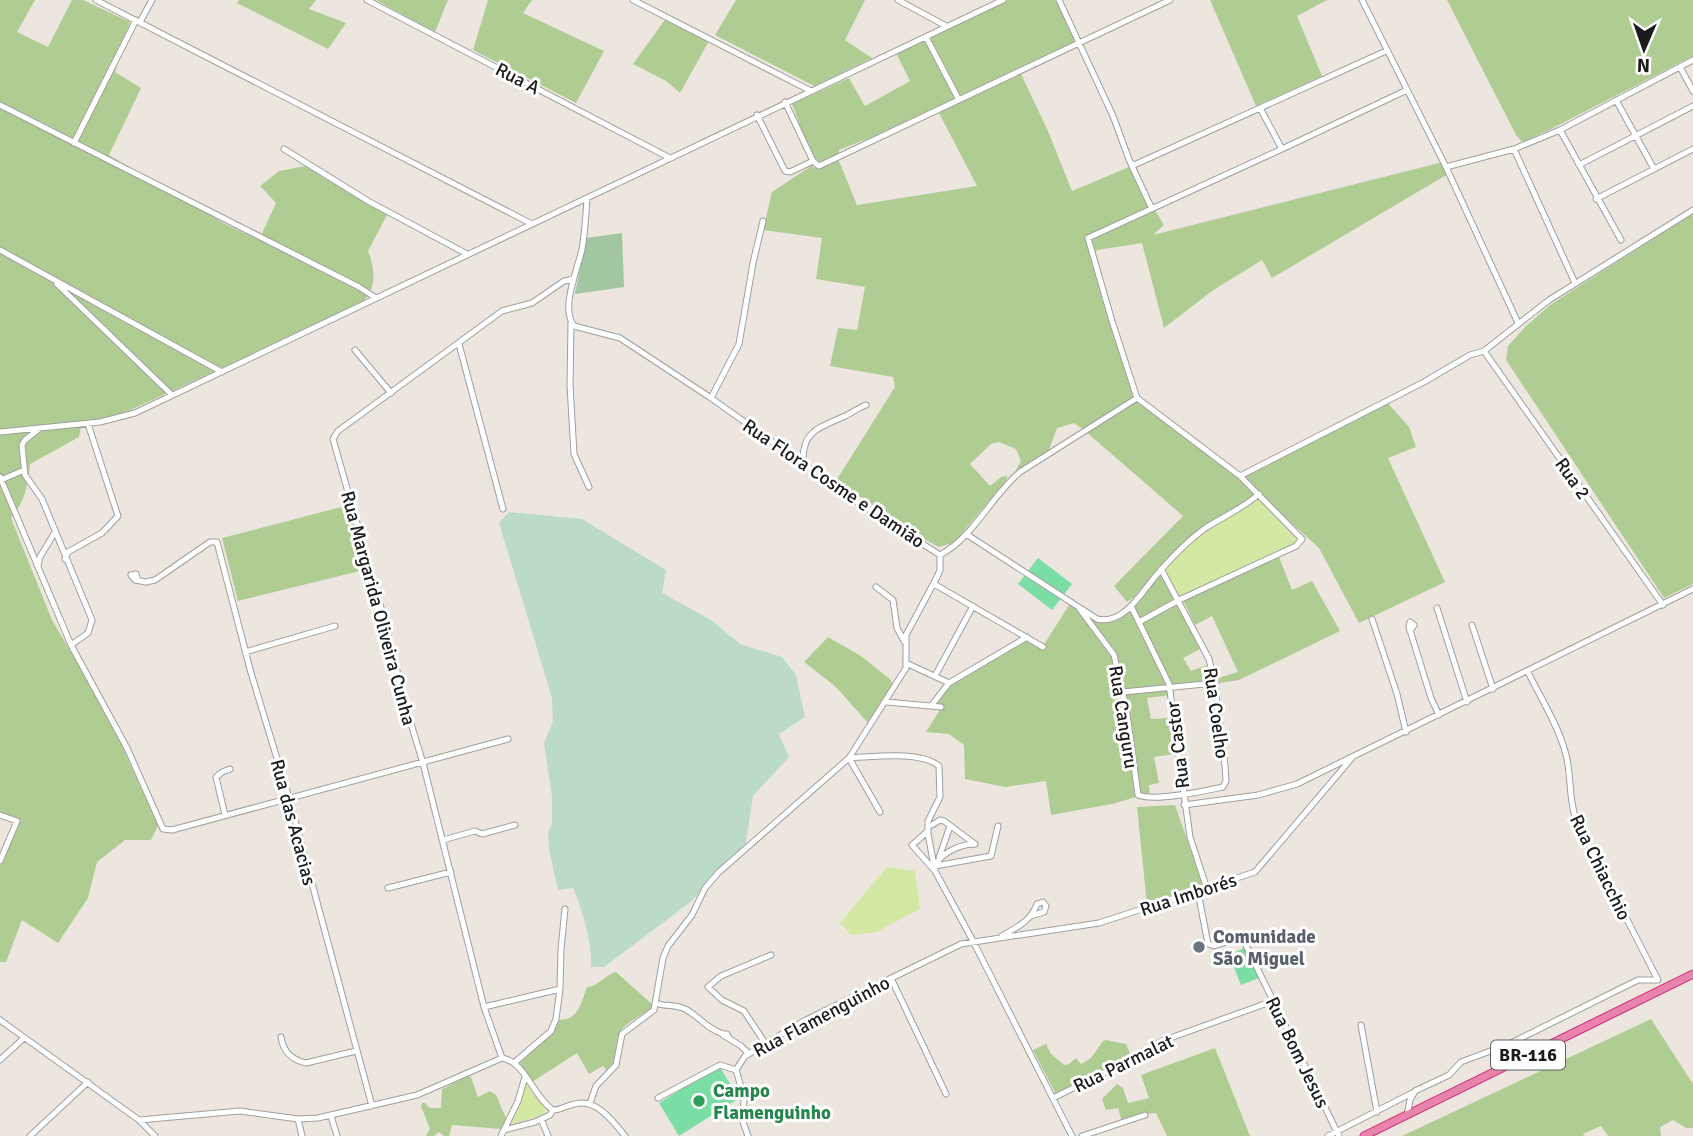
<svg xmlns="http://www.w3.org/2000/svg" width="1693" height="1136" font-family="Signika,sans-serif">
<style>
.grass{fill:#d3e9a3}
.forest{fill:#afcd93}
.wetland{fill:#bcdbc7}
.cemetery{fill:#a2c6a0}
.pitch{fill:#7bdea5}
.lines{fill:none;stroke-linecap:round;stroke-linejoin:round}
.minor-casing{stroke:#9f9f9f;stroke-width:7}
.highway-casing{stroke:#d72081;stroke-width:9}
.minor{stroke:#fff;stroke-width:5}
.highway{stroke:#e784a9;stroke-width:7}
.worship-dot{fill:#6b7280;stroke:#fff;stroke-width:2.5}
.leisure-dot{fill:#2e9e5b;stroke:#fff;stroke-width:2.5}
.labels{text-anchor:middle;stroke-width:6;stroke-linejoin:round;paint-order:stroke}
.shield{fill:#fff;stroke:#5f5f5f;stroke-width:2}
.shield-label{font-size:18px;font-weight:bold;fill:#1b1b1b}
.street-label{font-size:19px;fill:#1b1b1b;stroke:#fff}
.worship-label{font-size:19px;font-weight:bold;fill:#5b616d;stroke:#fff;text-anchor:start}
.leisure-label{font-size:19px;font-weight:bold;fill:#27864d;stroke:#fff;text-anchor:start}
</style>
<rect width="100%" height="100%" fill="#ede6df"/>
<path class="grass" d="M1259 494 1301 541 1179 600 1161 569 1189 542Z
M887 867 915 871 920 909 876 932 851 935 840 923Z
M526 1083 545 1108V1114L543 1116 510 1124Z"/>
<path class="forest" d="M0 0H35L17 32 48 47 72 0H83L130 22 115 72 141 88 109 155 225 224 259 240 276 203 260 186 279 171 305 166 387 215 368 251C375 269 378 289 361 303L120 415 82 422 79 437 30 464C28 485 25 502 11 518L52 620 108 715 158 826 151 840H125L97 862 88 898 58 943 22 920 6 962H0V866L19 820 0 813Z
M239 0H316L309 9 346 23 328 49 237 3Z
M376 0H448L435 32Z
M488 0H532L523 13 604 51 576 103 473 50Z
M736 0H865L845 40 872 58 814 86 715 35Z
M1008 0H1057L1077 41 872 137 839 150V161L857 205 977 186 939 113 1020 72 1048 131 1072 191 1129 167 1164 225 1153 235 1443 162 1448 174 1272 278 1262 260 1212 291 1164 328 1142 243 1097 250 1093 259 1135 396 1239 476 1339 429 1386 401 1409 427 1416 447 1388 458 1445 582 1359 623 1319 548 1252 487 1255 496 1200 530 1158 569 1134 597 1127 602 1114 586 1183 516 1084 430 1074 423 1057 428 1049 450 1015 472 1021 461 1016 449 999 442 991 444 970 464 990 486 1001 477 1007 476V479L954 543 939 547 920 537 836 481 895 387 893 377 830 366 838 328 857 330 865 287 816 279 822 238 763 230 772 192 811 166 816 168 792 104 849 78 865 106 910 81 896 53Z
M1210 0H1327L1297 16 1322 76 1256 106Z
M1447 0H1693V56L1551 129 1522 142 1516 135Z
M667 17 710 39 680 93 666 81 633 64Z
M1693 213V584L1664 598 1506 360 1508 346 1526 326 1550 305Z
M349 505 368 569 238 601 222 538Z
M1279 557 1292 590 1312 581 1340 631 1239 680 1219 683 1218 678 1238 672 1212 616 1195 625 1183 600Z
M1162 572 1200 649 1183 658 1191 671 1210 664 1215 683 1170 687 1171 695 1147 698 1151 719 1170 718 1175 754 1154 757 1159 783 1149 785 1150 793 1112 804 1051 815 1046 781 1005 787 965 779 964 745 949 734 926 732 941 708 931 706 950 682 1027 637 1043 646 1071 602 1097 619 1119 617Z
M828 637 861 656 891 680 892 685 868 723 836 687 804 662Z
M1175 805 1204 888 1147 905 1137 807Z
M616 972 654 1006C644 1015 624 1022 619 1034 614 1047 617 1060 608 1072L603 1066 589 1074 577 1053 532 1082 520 1063 554 1030 559 1020C579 1020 581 1003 587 987 599 986 605 975 616 972Z
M1651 1019 1693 1084V1128H1686L1673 1120 1660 1127 1661 1136H1608L1601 1126 1583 1134 1584 1136H1402Z
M1106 1040 1126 1044 1131 1056 1056 1094 1033 1050 1046 1044 1051 1054 1064 1065 1069 1064 1076 1058 1081 1064 1091 1058 1103 1041Z
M1215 1048 1250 1136H1167L1156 1113 1145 1114 1122 1122 1118 1108 1106 1110 1102 1099 1117 1084 1123 1088 1128 1103 1149 1098 1141 1075Z
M468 1076 471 1077 478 1097 490 1091 496 1095 506 1118 501 1129 452 1125 449 1136H444L439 1132 434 1136H426L430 1129 421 1106 422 1103H425L430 1108H441L442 1089Z"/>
<path class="wetland" d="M509 512 582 519 666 570 662 593 711 620 740 644 782 657 796 675 805 717 779 734 789 757 753 796 745 849 689 903 604 967H591C592 941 583 912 573 888L558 890 549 849 548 832 552 824V797L544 743 553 721 552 698 499 523Z"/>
<path class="cemetery" d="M622 233 624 287 575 294 586 238Z"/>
<path class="pitch" d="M1038 558 1072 584 1052 610 1018 584Z
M1246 947 1259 978 1241 985 1229 955Z
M719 1066 739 1098 679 1136 659 1103Z"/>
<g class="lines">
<defs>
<path id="minor" d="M96 0 532 224
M367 0 668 157
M633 0 811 91
M898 0 946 26
M1059 0 1113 116 1130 162 1134 165 1386 51
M1362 0 1446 167 1518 323
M140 22 152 0
M926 37 959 100
M1680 67 1693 91
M1616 100 1654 169
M785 102 813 161 819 166 1170 0
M0 105 359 287 376 298
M1260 108 1282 149 1407 90
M757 115 785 171 790 172 813 161
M1560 130 1621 240
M74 143 136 20
M284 149 368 201 467 254
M1514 149 1575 283
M1131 164 1152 209
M1579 165 1693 106
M1446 167 1514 149 1560 130 1693 60
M587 198C586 215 585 232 582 249 578 269 560 308 574 326L620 338 711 398 857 502 940 555V570L937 577 906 635V668L849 758C873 757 920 750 939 766L940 797 928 821V834L935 871 973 941 1072 1136
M1596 199 1693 149
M0 250 222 372
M57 284 172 395
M571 322 570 385 574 454 589 487
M459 344 503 509
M355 350 391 393
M1484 351 1663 605
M711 398 739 344 753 263 763 221
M39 429 25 440 22 445 25 475 42 499 92 620 88 633 71 645
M0 432 100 422 135 413C424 276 713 137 1003 0
M803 463C802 430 819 428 845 416 852 413 858 408 866 405
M1240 476 1424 382 1470 355 1484 351 1549 300 1693 210
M0 477 71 645 127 748 163 829 172 830 508 739
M1 480 24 470
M966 534 1097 619C1126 626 1143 588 1161 570 1174 555 1188 541 1204 529 1222 517 1242 509 1259 494
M940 555C974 537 991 496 1020 472L1137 398
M65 559 68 552 102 533 118 516 88 424
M38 566 40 557 55 532
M138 580 136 574 131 575 135 580 146 582 155 580 210 542H217L251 673 289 798 372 1106
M934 584 1043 647
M876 587 893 600 897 628 904 641
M1131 606 1169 684 1190 837 1207 889
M1079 608 1114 655 1126 707 1138 795C1155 802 1204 791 1223 787L1226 781 1225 765 1215 686 1209 659 1161 569
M1437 608 1467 702
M1372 619 1397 694 1406 732
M1139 622 1179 600 1296 546 1302 539 1240 476 1137 398 1112 321 1088 238 1282 149
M1472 625 1493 689
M1410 631 1414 625 1410 622 1409 627 1431 698 1439 715
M245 652 335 626
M906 663 949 683
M935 676 973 606
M1123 692 1215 683
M887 702 941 707
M931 706 949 683 1027 637
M1184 805 1258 795 1297 784 1693 589
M0 815 17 821 0 861
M225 815 216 777 222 772 230 769
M932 825 940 820 944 821 975 844
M928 831 912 845 935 871
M443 840 475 831 482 834 515 825
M939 858 950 826
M935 866 991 856 998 826
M935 866C941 853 960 844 975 844
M388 888 451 872
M1198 892 1208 944 1214 946 1238 938 1244 941 1339 1136
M1002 936C1017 927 1031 921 1037 904L1043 902 1046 906 1044 912 1031 916
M891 978 946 1094
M560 989 561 949 565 909
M656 1003C665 1007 675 1004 685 1009 699 1016 708 1030 724 1034
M484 1007 560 989 556 1019 551 1031 514 1063
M0 1020 139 1120 155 1136
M1361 1025 1377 1112
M281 1037C283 1051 292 1060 306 1063L356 1051
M729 1038 727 1034 723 1035 741 1046 749 1054
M765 1043 744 1011 722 1000 708 987 721 976 771 955
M502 1058 484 1007 423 763 408 714 381 608 333 439 338 431 502 311 532 303 564 281 573 279
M0 1060 24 1038
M658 1098 720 1065 736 1070
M1053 1098 1116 1067 1162 1041 1273 1001
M590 1103 596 1086 616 1065 622 1034 654 1010 663 958 668 946 692 915 705 888 719 872 849 758 880 812
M1407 1115 1410 1100 1415 1091 1449 1075 1461 1062 1509 1044 1638 980H1658L1576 820C1568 797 1572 774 1565 751 1557 723 1540 697 1528 672
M331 1116 337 1136
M298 1119 302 1136
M541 1119 548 1136
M139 1120 240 1111 298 1119 318 1118 417 1095 502 1058C526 1062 533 1097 553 1110 561 1110 567 1105 575 1104 596 1098 613 1121 625 1136
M504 1130 535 1122 550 1115 553 1110
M30 1136 88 1082
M501 1136 518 1101 525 1077
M748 1136 743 1122 744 1097 736 1070 745 1056 804 1021 961 944 1099 923 1255 872 1351 759
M1082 1136 1145 1115
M1328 1136 1412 1093"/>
<path id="highway" d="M1364 1136 1693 974"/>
</defs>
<use href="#minor" class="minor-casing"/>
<use href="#highway" class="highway-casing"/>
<use href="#minor" class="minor"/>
<use href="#highway" class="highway"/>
</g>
<circle class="worship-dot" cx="1199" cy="947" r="7"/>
<circle class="leisure-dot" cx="699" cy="1101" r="7"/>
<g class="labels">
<rect class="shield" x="1491" y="1040.5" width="74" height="29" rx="5"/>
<g class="shield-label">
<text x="1528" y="1061">BR-116</text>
</g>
<g class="street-label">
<text transform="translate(518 78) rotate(27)" y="7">Rua A</text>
<text transform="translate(1573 478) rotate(55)" y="7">Rua 2</text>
<text transform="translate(834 483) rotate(34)" y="7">Rua Flora Cosme e Damião</text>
<text transform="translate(379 608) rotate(75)" y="7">Rua Margarida Oliveira Cunha</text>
<text transform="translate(1217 713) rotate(82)" y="7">Rua Coelho</text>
<text transform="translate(1124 717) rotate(81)" y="7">Rua Canguru</text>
<text transform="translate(1177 745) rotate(-97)" y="7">Rua Castor</text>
<text transform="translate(294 822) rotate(75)" y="7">Rua das Acacias</text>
<text transform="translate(1601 867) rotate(64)" y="7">Rua Chiacchio</text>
<text transform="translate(1188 894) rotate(-18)" y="7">Rua Imborés</text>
<text transform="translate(821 1016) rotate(-28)" y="7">Rua Flamenguinho</text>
<text transform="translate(1298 1052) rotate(64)" y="7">Rua Bom Jesus</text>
<text transform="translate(1123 1063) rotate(-26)" y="7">Rua Parmalat</text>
</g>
<g class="worship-label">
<text x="1213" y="943">Comunidade<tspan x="1213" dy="22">São Miguel</tspan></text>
</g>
<g class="leisure-label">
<text x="713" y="1097">Campo<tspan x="713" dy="22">Flamenguinho</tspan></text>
</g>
</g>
<g transform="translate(1644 49) rotate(182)" stroke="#ffffff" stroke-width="5" paint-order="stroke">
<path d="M0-5L12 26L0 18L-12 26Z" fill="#1b1b1b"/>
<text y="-10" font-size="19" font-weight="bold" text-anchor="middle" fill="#1b1b1b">N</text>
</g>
</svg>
